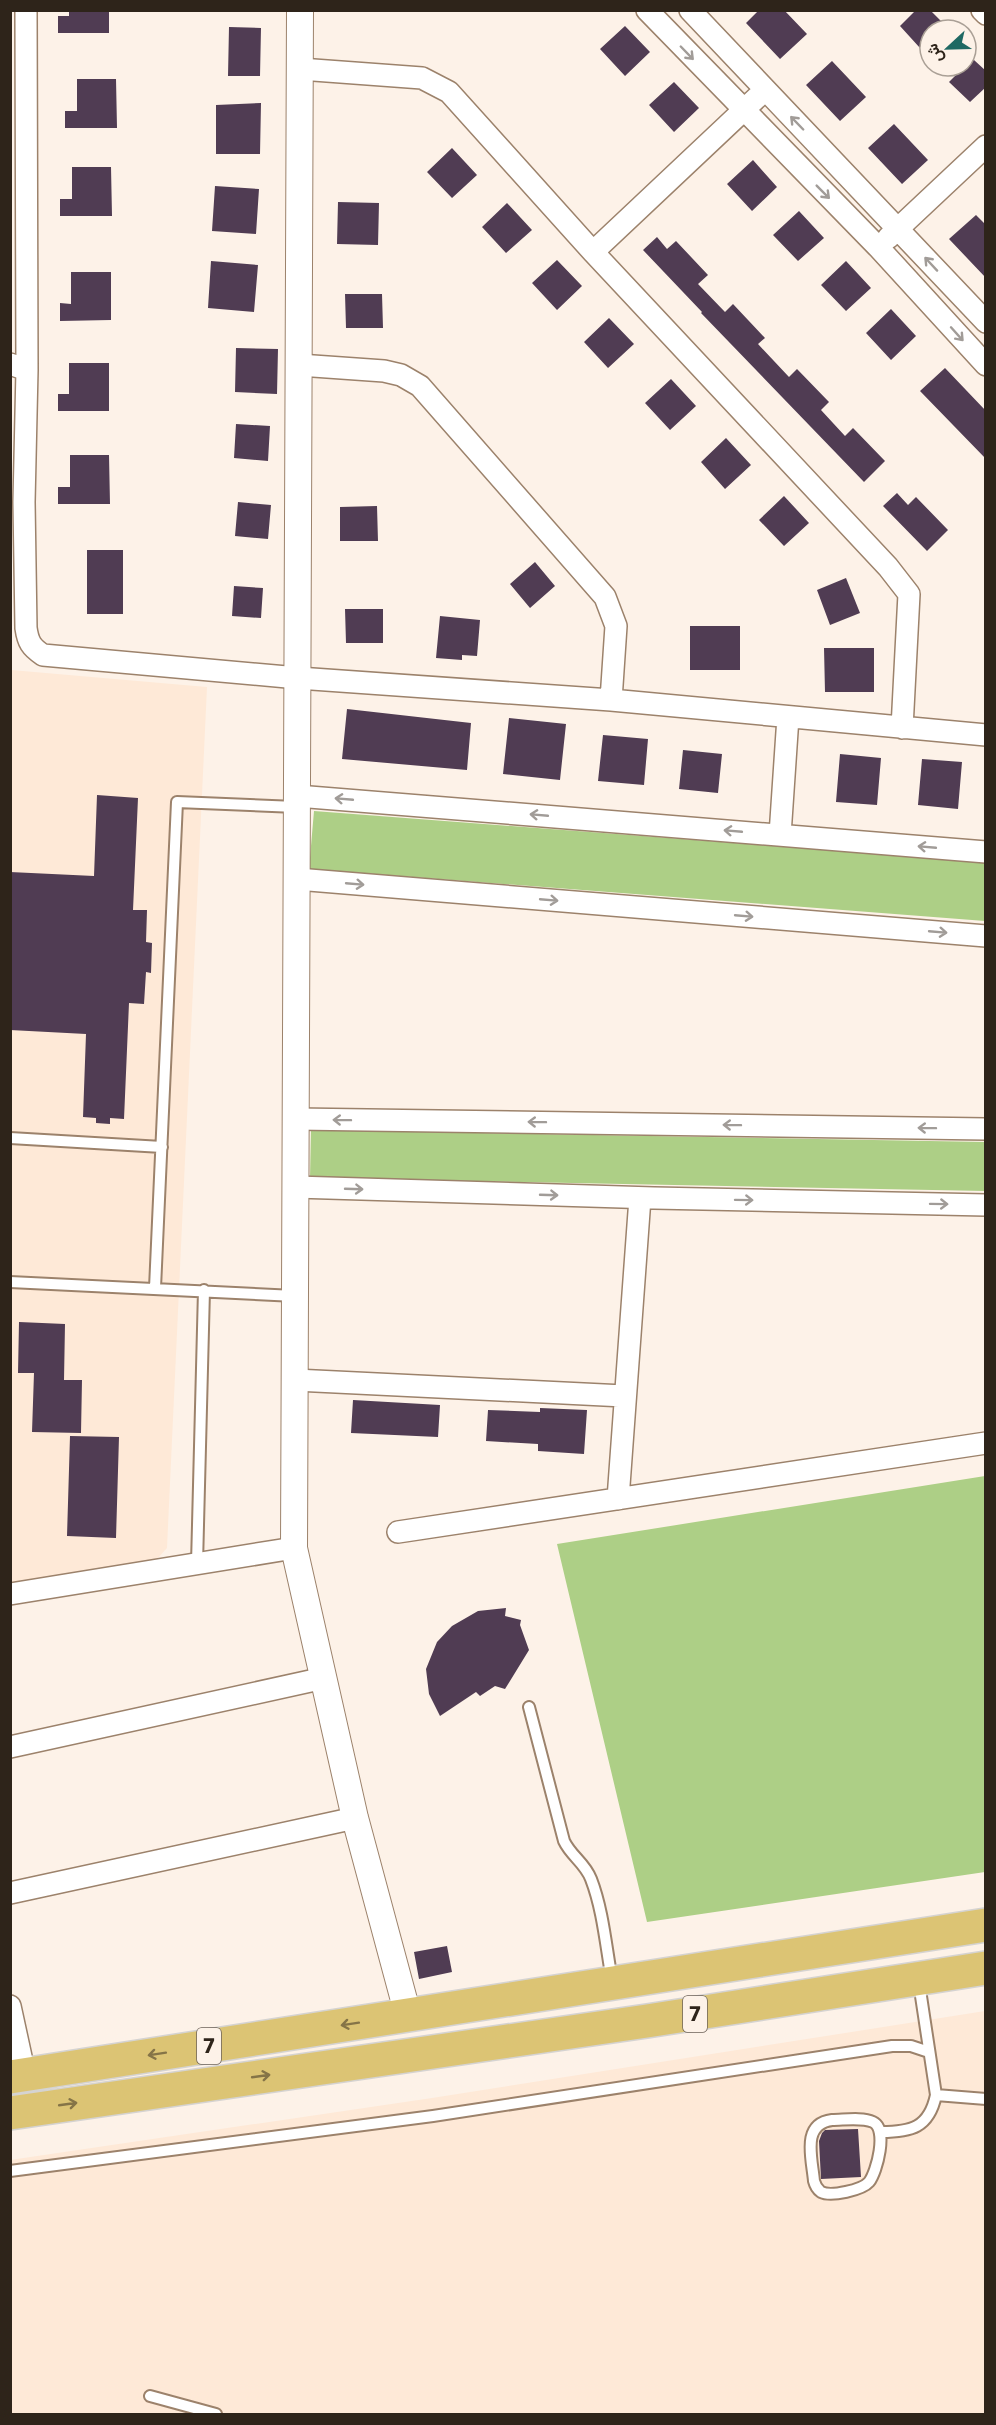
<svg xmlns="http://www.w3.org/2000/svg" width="996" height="2425" font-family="Commissioner,Vazirmatn,sans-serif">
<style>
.built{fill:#fee9d7}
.green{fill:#adcf86}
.building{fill:#503c53}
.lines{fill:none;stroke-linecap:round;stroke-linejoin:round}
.service-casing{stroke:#9c826b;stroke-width:14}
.minor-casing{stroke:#9c826b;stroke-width:24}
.tertiary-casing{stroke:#9c826b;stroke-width:28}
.trunk-casing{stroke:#d5d3d1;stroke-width:36}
.service{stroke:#fff;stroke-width:10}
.minor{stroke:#fff;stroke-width:21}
.tertiary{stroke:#fff;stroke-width:26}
.trunk{stroke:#dcc474;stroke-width:33}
.oneway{stroke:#a19c98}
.oneway2{stroke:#857447}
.labels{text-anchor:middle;stroke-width:6;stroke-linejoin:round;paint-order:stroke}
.shield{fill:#fdf2e8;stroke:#6c6258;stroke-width:1.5}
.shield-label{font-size:21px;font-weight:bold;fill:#2e241a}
</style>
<rect width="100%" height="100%" fill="#fdf2e8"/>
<path class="built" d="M11 670 207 687 167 1548 157 1559 11 1583Z
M985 2011V2414H11L10 2160 432 2098Z"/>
<path class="green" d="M314 811 985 862V921L309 869Z
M311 1130 985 1142V1191L310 1178Z
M985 1476V1872L647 1922 557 1544Z"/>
<path class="building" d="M69 10H109V33H58V16H69Z
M759 10H784L807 34 780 59 746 23Z
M916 10H930L944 24 938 30H930V38L920 48 900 26Z
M625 26 650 52 625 76 600 49Z
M229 27 261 28 260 76H228Z
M974 57V60L986 71V87L970 102 949 82Z
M832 61 866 97 840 121 806 85Z
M77 79H116L117 128H65V111H77Z
M674 82 699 108 674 132 649 105Z
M261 103 260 154H216V105Z
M894 124 928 160 902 184 868 148Z
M452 148 477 175 452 198 427 172Z
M753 160 777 187 752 211 727 184Z
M72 167H111L112 216H60V199H72Z
M215 186 259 189 256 234 212 231Z
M338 202 379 203 378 245 337 244Z
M507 203 532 230 506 253 482 227Z
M799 211 824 238 798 261 773 235Z
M976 215 986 225V278L949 239Z
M657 237 667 249 676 241 708 275 698 284 725 312 733 304 765 338 758 344 789 377 797 369 829 402 821 410 845 436 853 428 885 461 864 482 701 313 702 312 643 250Z
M557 260 582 286 557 310 532 283Z
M211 261 258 265 254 312 208 308Z
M846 261 871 288 846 311 821 285Z
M71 272H111V320L60 321V303L71 304Z
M345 294H382L383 328H346Z
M891 309 916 336 891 360 866 333Z
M609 318 634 344 608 368 584 342Z
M236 348 278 349 277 394 235 392Z
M69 363H109V411H58V394H69Z
M945 368 986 411V459L920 391Z
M671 379 696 406 670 430 645 403Z
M236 424 270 426 268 461 234 458Z
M726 438 751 465 725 489 701 462Z
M70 455H109L110 504H58V487H70Z
M897 493 908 505 916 497 948 530 927 551 883 506Z
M784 496 809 523 784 546 759 520Z
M238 502 271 505 268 539 235 536Z
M377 506 378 541H340V507Z
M87 550H123V614H87Z
M535 562 555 586 530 608 510 584Z
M846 578 860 613 830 625 817 590Z
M234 586 263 588 261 618 232 616Z
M345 609H383V643H346Z
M440 616 480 620 477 656 462 655V660L436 658Z
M690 626H740V670H690Z
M824 648H874V692H825Z
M347 709 471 723 467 770 342 759Z
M509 718 566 724 560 780 503 774Z
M603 735 648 739 644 785 598 781Z
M683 750 722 754 718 793 679 789Z
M840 754 881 758 877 805 836 802Z
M922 759 962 762 958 809 918 805Z
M97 795 138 798 133 910H147L146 942 152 943 151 973 146 972 144 1004 129 1003 124 1119 110 1118V1124L96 1123V1118L83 1117 86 1034 10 1030V872L94 876Z
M19 1322 65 1324 64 1380H82L81 1433 32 1432 34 1373H18Z
M353 1400 440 1405 438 1437 351 1433Z
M540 1408 587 1410 584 1454 538 1451V1444L486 1441 488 1410 540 1412Z
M70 1436 119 1437 116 1538 67 1536Z
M506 1608 505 1616 521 1620 520 1625 529 1650 505 1689 495 1686 480 1696 476 1692 440 1716 429 1694 426 1669 437 1642 452 1626 478 1611Z
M447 1946 452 1972 419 1979 414 1952Z
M858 2129 861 2177 821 2179 819 2141 822 2133 825 2130Z"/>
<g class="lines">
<defs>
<path id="service" d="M10 1138 162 1147
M10 1282 295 1296
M155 1288 177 802 296 807
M197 1564 204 1290
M529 1707 564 1841C571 1856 585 1863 591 1879 603 1910 606 1947 612 1980
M936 2095 986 2099
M832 2120C844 2120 862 2117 873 2122 888 2129 877 2172 869 2182 862 2190 831 2197 821 2192 817 2189 815 2185 814 2181 812 2158 801 2124 832 2120Z
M881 2132C911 2132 929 2128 936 2095L919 1983
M10 2171 433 2116 892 2046H911L929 2052
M150 2396 216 2414"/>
<path id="minor" d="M26 10 27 370
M647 10 878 247 986 365
M690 10 986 322
M982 10 986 14
M300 69 422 78 449 92 593 252 888 567 909 594 902 728
M888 238 986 146
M593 252 765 90
M10 364 27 370 24 502 26 628C28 642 31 647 43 655L298 678 611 700 986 735
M299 365 384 371 401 375 420 386 605 597 616 626 611 700
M297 796 986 852
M780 835 788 717
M297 879 986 936
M296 1119 986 1129
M295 1187 654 1198 986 1205
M295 1380 624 1396
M618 1499 640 1198
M398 1532 986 1443
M10 1594 294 1548
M10 1747 324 1678
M10 1893 355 1818
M10 2006 25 2075"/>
<path id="tertiary" d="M300 10 294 1548 355 1818 408 2015"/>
<path id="trunk" d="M10 2077 986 1925
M10 2113 647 2021 986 1968"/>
</defs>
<use href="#service" class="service-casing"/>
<use href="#minor" class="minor-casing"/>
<use href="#tertiary" class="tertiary-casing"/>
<use href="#trunk" class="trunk-casing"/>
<use href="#service" class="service"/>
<use href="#minor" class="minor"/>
<use href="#tertiary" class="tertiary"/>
<use href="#trunk" class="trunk"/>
</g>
<defs><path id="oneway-shaft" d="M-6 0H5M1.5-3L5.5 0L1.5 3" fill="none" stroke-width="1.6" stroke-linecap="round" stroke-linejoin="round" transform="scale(1.5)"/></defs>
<g class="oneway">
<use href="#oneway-shaft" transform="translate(687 53) rotate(46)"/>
<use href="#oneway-shaft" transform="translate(797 123) rotate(-134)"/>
<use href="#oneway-shaft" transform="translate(823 192) rotate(45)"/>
<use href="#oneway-shaft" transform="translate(931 264) rotate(-133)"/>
<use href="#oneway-shaft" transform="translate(957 334) rotate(48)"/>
<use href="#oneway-shaft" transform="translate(344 799) rotate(-175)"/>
<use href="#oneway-shaft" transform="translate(539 815) rotate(-175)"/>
<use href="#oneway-shaft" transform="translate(733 831) rotate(-175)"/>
<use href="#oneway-shaft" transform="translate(927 847) rotate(-175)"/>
<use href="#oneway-shaft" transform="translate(355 884) rotate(5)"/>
<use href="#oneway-shaft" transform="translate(549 900) rotate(5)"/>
<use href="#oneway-shaft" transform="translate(744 916) rotate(5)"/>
<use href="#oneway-shaft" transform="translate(938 932) rotate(5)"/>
<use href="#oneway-shaft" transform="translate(342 1120) rotate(-179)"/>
<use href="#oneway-shaft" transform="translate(537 1122) rotate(-179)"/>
<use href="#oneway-shaft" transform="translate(732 1125) rotate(-179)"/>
<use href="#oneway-shaft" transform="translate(927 1128) rotate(-179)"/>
<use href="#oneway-shaft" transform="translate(354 1189) rotate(2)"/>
<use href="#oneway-shaft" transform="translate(549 1195) rotate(2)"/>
<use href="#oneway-shaft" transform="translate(744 1200) rotate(1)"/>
<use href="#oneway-shaft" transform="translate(939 1204) rotate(1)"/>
</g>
<g class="oneway2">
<use href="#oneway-shaft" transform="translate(350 2024) rotate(171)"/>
<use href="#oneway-shaft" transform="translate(157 2054) rotate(171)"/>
<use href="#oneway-shaft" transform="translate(261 2076) rotate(-8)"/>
<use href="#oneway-shaft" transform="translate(68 2104) rotate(-8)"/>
</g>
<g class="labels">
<g class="shield">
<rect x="683" y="1996" width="24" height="36" rx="4.5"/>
<rect x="197" y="2028" width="24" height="36" rx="4.5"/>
</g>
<g class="shield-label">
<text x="695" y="2021">7</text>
<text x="209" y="2053">7</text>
</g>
</g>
<rect width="996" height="2425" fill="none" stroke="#2e241a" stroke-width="24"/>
<g transform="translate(948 48) rotate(248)"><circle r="28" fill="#fdf2e8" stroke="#aaa096" stroke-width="1.5"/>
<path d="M0-4.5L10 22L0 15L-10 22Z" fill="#1f6963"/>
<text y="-9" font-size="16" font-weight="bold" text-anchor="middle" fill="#2e241a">ش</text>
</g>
</svg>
